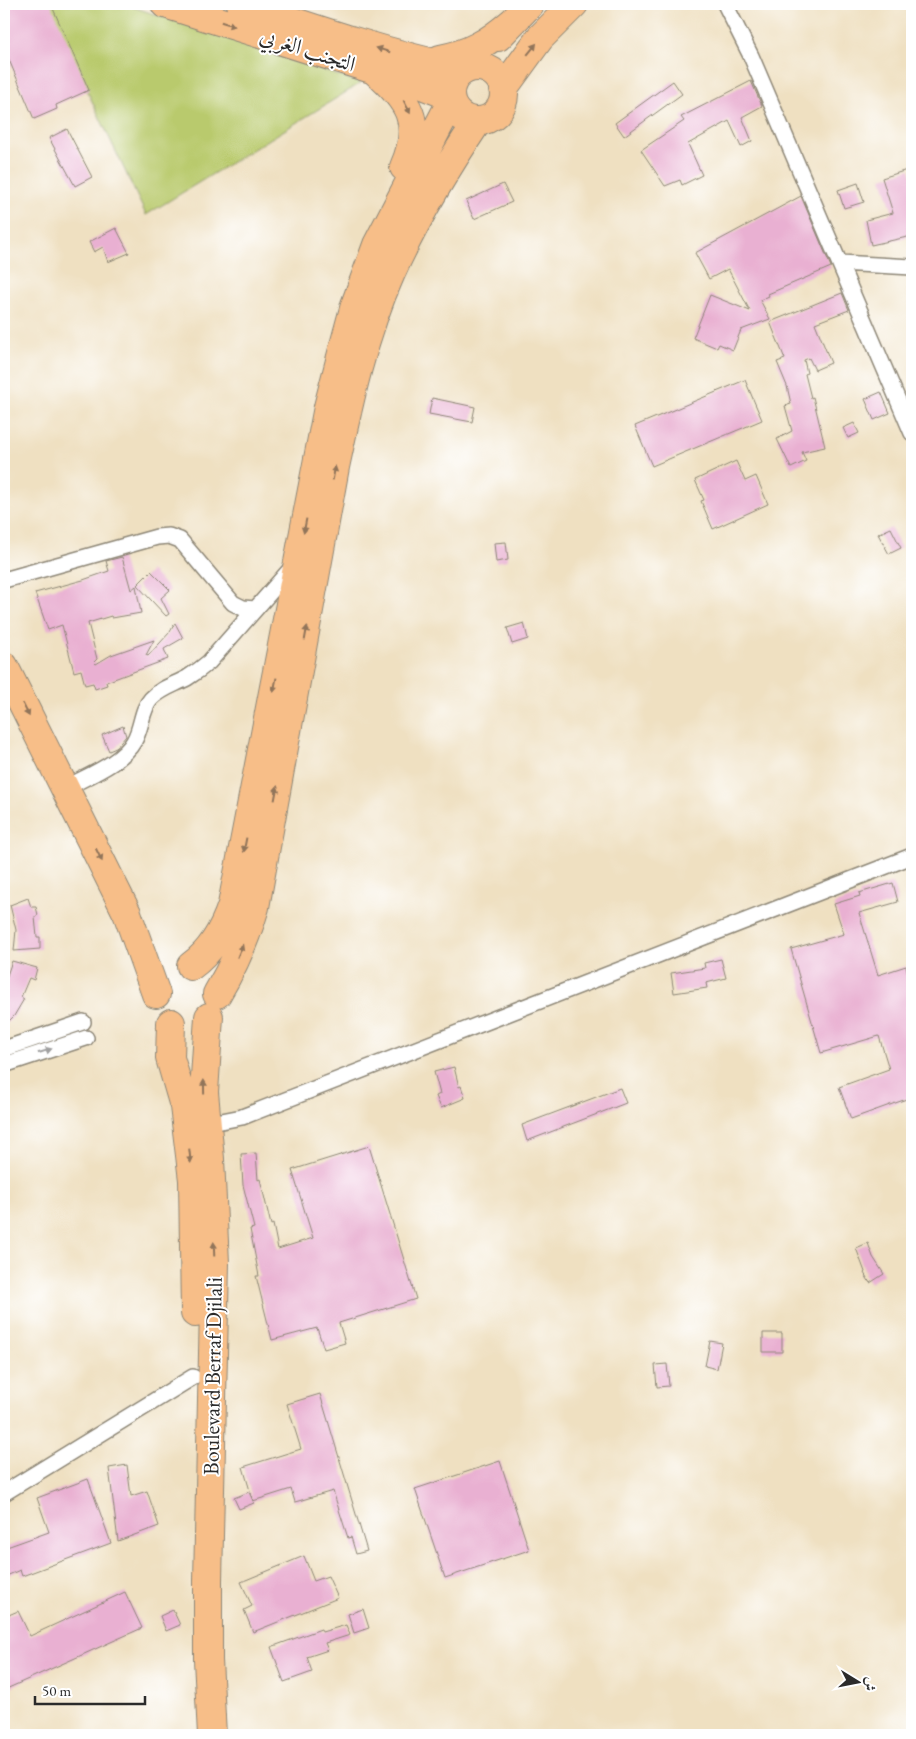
<svg xmlns="http://www.w3.org/2000/svg" width="916" height="1739" font-family="'EB Garamond',Amiri,serif">
<style>
.green{fill:#b9ca6d;stroke:#727a4c}
.building{fill:#e9b0d2}
.lines{fill:none;stroke-linecap:round;stroke-linejoin:round}
.street-casing{stroke:#8d8676;stroke-width:18}
.highway-casing{stroke:#8d8676;stroke-width:30}
.street{stroke:#fff;stroke-width:15}
.highway{stroke:#f7be88;stroke-width:28}
.oneway{fill:#91745a}
.oneway2{fill:#a0a0a0}
.labels{text-anchor:middle;stroke-width:4;stroke-linejoin:round;paint-order:stroke}
.street-label{font-size:22px;fill:#2b2b2b;stroke:#fff}
</style>
<rect width="100%" height="100%" fill="#fff"/>
<filter id="ink" filterUnits="userSpaceOnUse"><feTurbulence type="fractalNoise" baseFrequency=".02" numOctaves="2"/><feDisplacementMap in="SourceGraphic" scale="10" xChannelSelector="R" yChannelSelector="G"/><feConvolveMatrix kernelMatrix="1 2 1 2 8 2 1 2 1" color-interpolation-filters="sRGB"/></filter>
<filter id="wash" filterUnits="userSpaceOnUse"><feTurbulence type="fractalNoise" baseFrequency=".0096" numOctaves="4" result="noise"/><feDisplacementMap in="SourceGraphic" scale="20" xChannelSelector="R" yChannelSelector="G"/><feGaussianBlur stdDeviation="1.12" result="paint"/><feColorMatrix in="noise" values="0 0 0 0 0 0 0 0 0 0 0 0 0 0 0 0 0 1.4 0 .05"/><feComposite in="paint" operator="in"/></filter>
<g filter="url(#wash)">
<rect width="100%" height="100%" fill="#efe0c1"/>
<path class="green" d="M46 4H124L361 83 146 215Z"/>
<g id="blocks">
<path class="building" d="M4 4H51L89 90 56 105 57 109 34 119 4 48Z
M673 81 682 94 624 136 615 123Z
M751 81 762 106 742 117 752 141 741 147 729 121 688 144 702 175 682 185 680 180 665 186 641 150 684 121 681 117Z
M67 129 92 177 75 186 49 138Z
M910 169 912 177V236L871 245 866 220 893 213 882 178Z
M858 183 864 202 844 208 838 190Z
M503 184 512 202 474 219 466 201Z
M801 196 831 267 768 294 769 296 760 300 770 319 741 330 733 350 719 344 717 348 693 338 710 295 750 311 728 269 709 279 695 253Z
M116 228 129 253 108 262 103 247 94 252 89 242Z
M842 293 849 310 815 323 831 363 815 370 809 358 804 360 807 373 805 374 811 398 813 397 825 447 802 452 806 461 791 468 777 439 792 431 785 406 791 404 787 386 777 362 785 359 770 322Z
M745 380 762 420 652 466 635 426Z
M881 392 890 413 874 420 865 399Z
M432 398 475 407 472 422 429 414Z
M854 423 859 433 848 438 843 428Z
M736 461 745 481 756 476 768 504 713 529 701 501 704 500 695 480Z
M891 528 901 548 889 554 878 534Z
M506 542 508 560 496 562 494 543Z
M122 557 131 590 136 586 141 613 112 618 111 616 88 623 97 659 94 662 96 664 111 655 154 640 146 655 148 656 170 632 175 623 183 638 164 649 168 659 106 682 107 685 95 689 93 683 85 685 81 670 74 672 62 625 48 630 35 593 83 580 109 571 106 561Z
M151 571 170 590 161 598 169 614 166 616 137 585Z
M524 623 528 639 512 644 507 628Z
M123 726 126 736 116 748 109 751 102 735Z
M893 883 898 902 859 913 878 975 906 966 908 974 912 973V1097L851 1119 839 1087 889 1069 879 1036 821 1053 791 949 844 934 834 904 860 896 859 893Z
M28 898 31 907H36L38 915 35 917 37 937H40V949L14 951 16 930 10 905Z
M721 959 726 978 706 983 707 988 674 993 671 973 705 968 704 963Z
M12 961 37 968 34 980 29 978 21 997 24 999 14 1016 4 1026V984Z
M454 1067 459 1087 461 1086 465 1098 441 1108 436 1096 440 1094 434 1072Z
M620 1088 626 1103 527 1141 522 1125Z
M369 1146 416 1299 339 1323 345 1343 324 1349 317 1328 272 1340 256 1276H259L250 1229 254 1228 243 1185 241 1154 256 1153 258 1180 260 1179 271 1225 273 1224 278 1249 313 1238 292 1170Z
M868 1243 873 1257 884 1274 870 1283 864 1273 865 1272 856 1248Z
M763 1333H782V1352H763Z
M710 1341 722 1343 717 1369 705 1366Z
M667 1364 669 1386 657 1387 655 1365Z
M320 1394 367 1551 356 1554 351 1537 348 1538 333 1491 295 1502 291 1489 253 1501 243 1467 301 1449 287 1404Z
M500 1461 529 1550 445 1578 415 1489Z
M127 1465 131 1496 147 1491 159 1526 118 1541 109 1468Z
M88 1479 111 1543 22 1576 20 1570 4 1577V1548L49 1532 37 1498Z
M249 1492 254 1503 239 1509 234 1498Z
M304 1556 314 1581 328 1576 338 1598 253 1632 244 1610 252 1606 241 1582Z
M125 1592 142 1628 4 1690V1617L18 1611 30 1636Z
M363 1609 369 1628 354 1633 348 1614Z
M173 1610 180 1625 166 1631 160 1616Z
M346 1625 350 1635 325 1643 328 1650 307 1657 312 1672 284 1682 271 1647 321 1629 322 1632Z"/>
</g>
</g>
<g filter="url(#ink)">
<use href="#blocks" fill-opacity="0" stroke="#8d8676" stroke-width="1"/>
<g class="lines">
<defs>
<path id="street" d="M725 4 751 56 912 433
M840 263 912 267
M4 580 157 537 169 536 180 540 233 603 243 608 255 609
M66 788C87 776 122 763 134 741 142 728 141 710 151 699 161 688 174 685 187 678 195 673 202 668 209 662L295 564
M4 1049 83 1022
M4 1065 86 1038
M206 1124 242 1117 912 856
M4 1493 193 1377"/>
<path id="highway" d="M165 4 422 85 450 96
M241 4C315 29 388 54 464 70
M498 37 530 4
M440 59C469 54 489 42 511 23
M450 94a27 27 0 1 1 54 0a27 27 0 1 1-54 0Z
M375 71C408 100 424 122 404 167
M503 89 540 38 574 4
M4 666 127 913 156 994
M191 966C212 951 224 929 232 905L328 407 342 353 355 305 377 245 451 102
M217 994C234 966 246 938 255 907L335 467C349 401 363 335 391 273 415 220 445 170 478 121
M209 1017 204 1092 210 1159 215 1263 208 1581V1660L212 1735
M171 1023 170 1058 184 1106 193 1180 195 1313"/>
</defs>
<use href="#street" class="street-casing"/>
<use href="#highway" class="highway-casing"/>
<use href="#street" class="street"/>
<use href="#highway" class="highway"/>
</g>
<defs><path id="oneway-solid" d="M-6-.8H1V-3.2L6.5 0L1 3.2V.8H-6Z" transform="scale(1.25)"/></defs>
<g class="oneway">
<use href="#oneway-solid" transform="translate(228 24) rotate(18)"/>
<use href="#oneway-solid" transform="translate(532 49) rotate(-51)"/>
<use href="#oneway-solid" transform="translate(383 50) rotate(-163)"/>
<use href="#oneway-solid" transform="translate(407 107) rotate(63)"/>
<use href="#oneway-solid" transform="translate(334 473) rotate(-80)"/>
<use href="#oneway-solid" transform="translate(305 526) rotate(101)"/>
<use href="#oneway-solid" transform="translate(306 633) rotate(-80)"/>
<use href="#oneway-solid" transform="translate(275 685) rotate(101)"/>
<use href="#oneway-solid" transform="translate(26 710) rotate(63)"/>
<use href="#oneway-solid" transform="translate(276 793) rotate(-79)"/>
<use href="#oneway-solid" transform="translate(245 845) rotate(101)"/>
<use href="#oneway-solid" transform="translate(99 855) rotate(64)"/>
<use href="#oneway-solid" transform="translate(240 951) rotate(-68)"/>
<use href="#oneway-solid" transform="translate(204 1087) rotate(-91)"/>
<use href="#oneway-solid" transform="translate(190 1156) rotate(84)"/>
<use href="#oneway-solid" transform="translate(214 1249) rotate(-92)"/>
</g>
<use class="oneway2" href="#oneway-solid" transform="translate(45 1051) rotate(-18)"/>
</g>
<g class="labels">
<g class="street-label">
<text transform="translate(308 49) rotate(18)" y="8">التجنب الغربي</text>
<text transform="translate(212 1376) rotate(-89)" y="8">Boulevard Berraf Djilali</text>
</g>
</g>
<rect width="916" height="1739" fill="none" stroke="#fff" stroke-width="20"/>
<g transform="translate(858 1682) rotate(100)" stroke="#ffffff" stroke-width="4" paint-order="stroke">
<path d="M0-4L9 19L0 12L-9 19Z" fill="#2b2b2b"/>
<text y="-8" font-size="14" font-weight="bold" text-anchor="middle" fill="#2b2b2b">ش</text>
</g>
<path d="M35 1696v8h110v-8" fill="none" stroke="#2b2b2b" stroke-width="2.5"/>
<text x="42" y="1696" font-size="15" fill="#2b2b2b" stroke="#ffffff" stroke-width="4" paint-order="stroke">50 m</text>
</svg>
